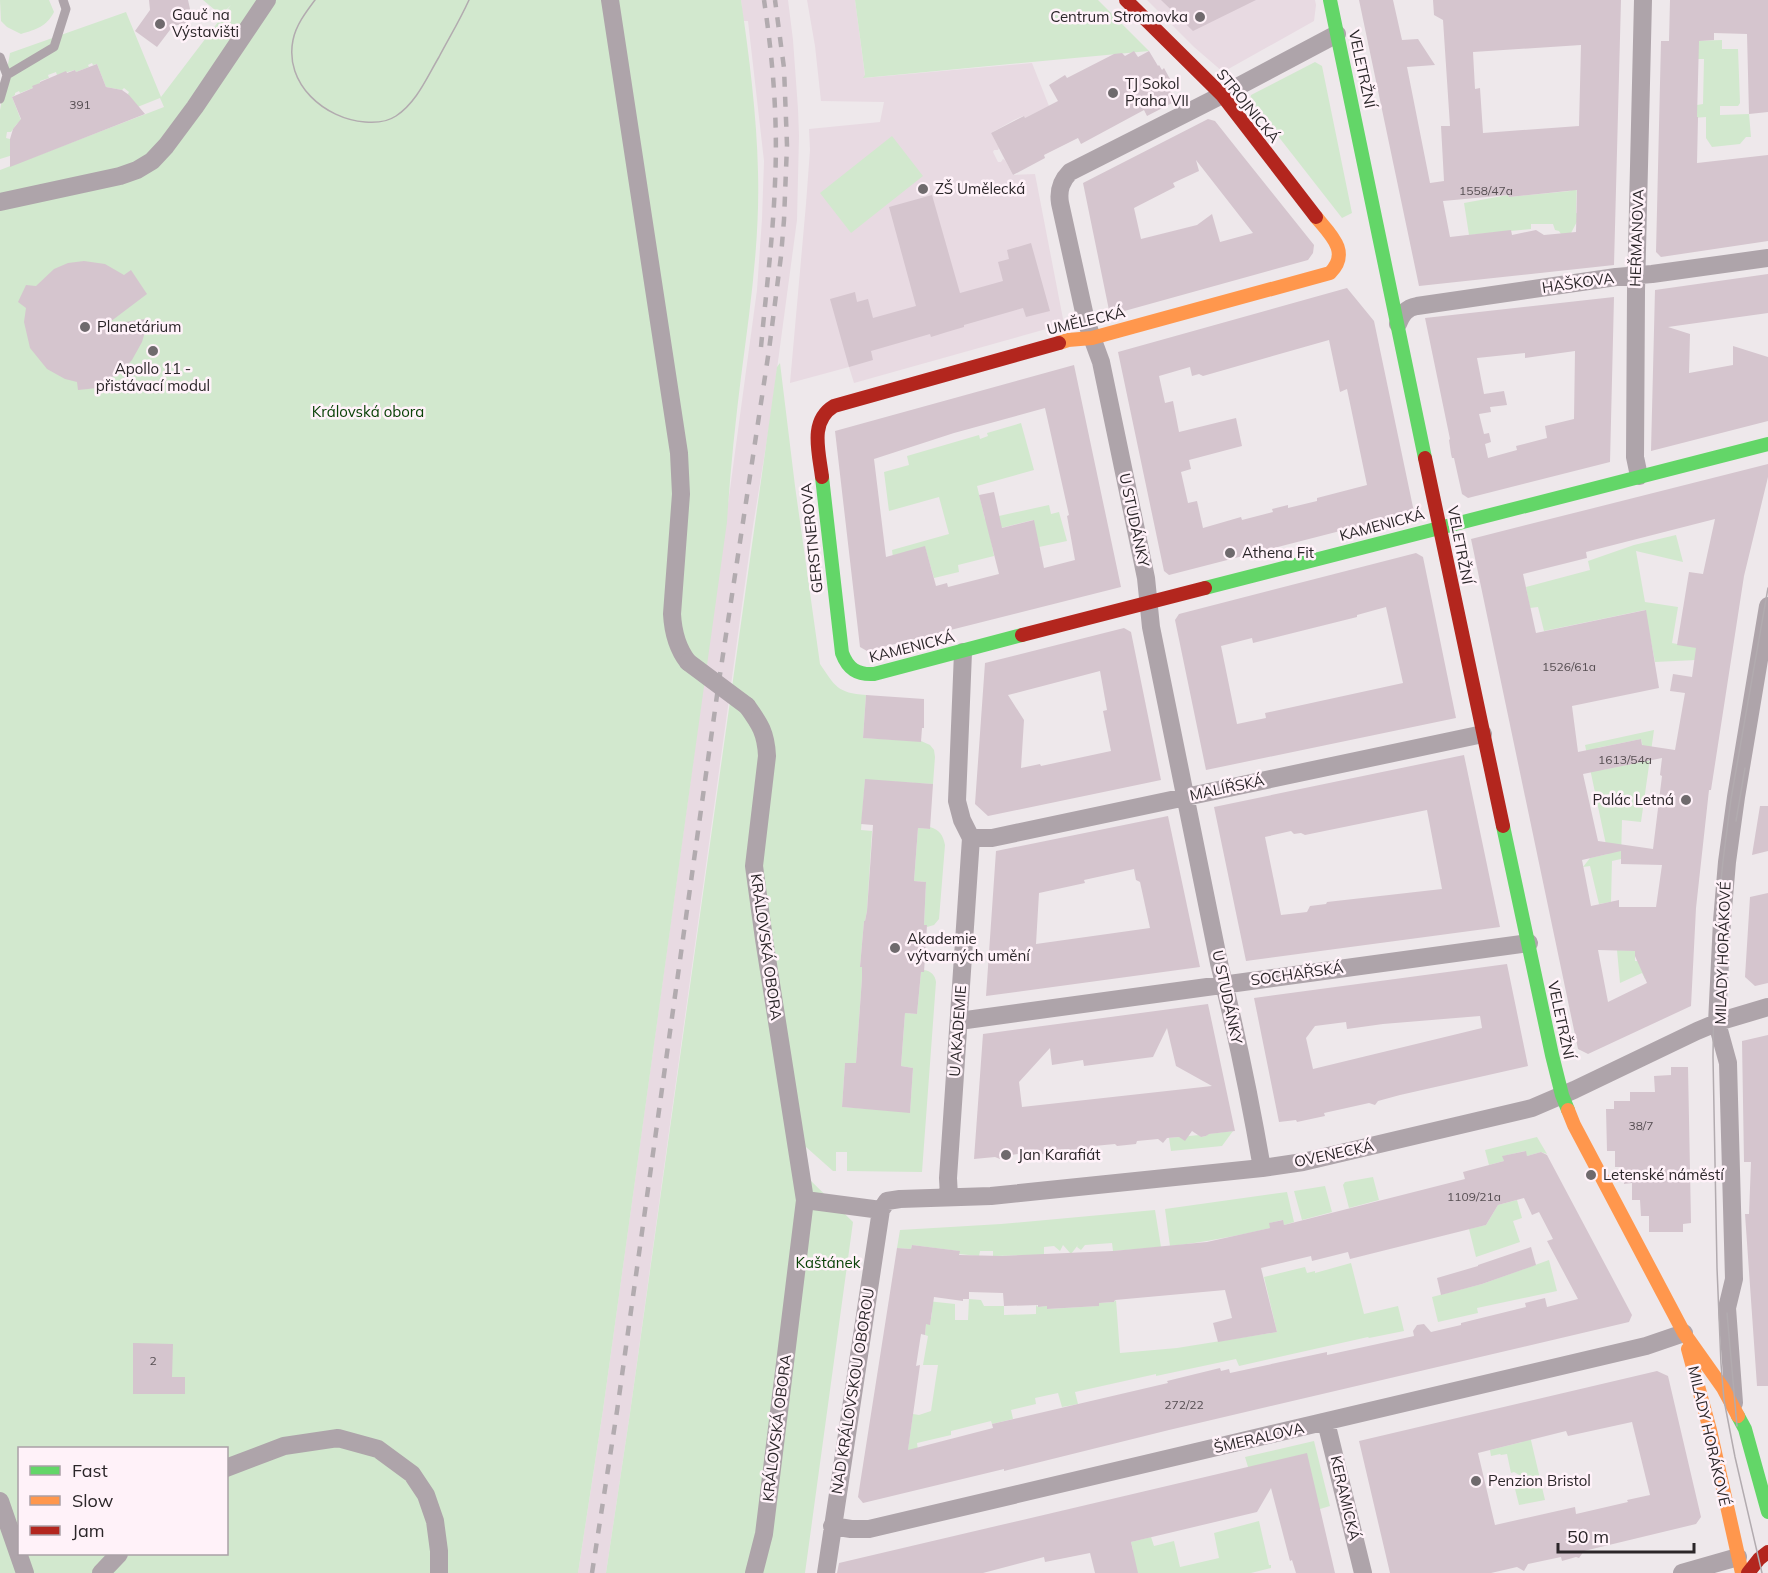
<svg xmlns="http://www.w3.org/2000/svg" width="1768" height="1573" font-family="Mulish,sans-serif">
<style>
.built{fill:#e8dae2}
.green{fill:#d2e8ce;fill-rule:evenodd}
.building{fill:#d5c5ce;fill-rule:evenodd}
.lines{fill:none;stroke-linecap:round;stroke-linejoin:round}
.lane{stroke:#aea4aa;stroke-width:9}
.street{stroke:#aea4aa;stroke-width:18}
.fast{stroke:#63d668;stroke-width:14}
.slow{stroke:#ff974d;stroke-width:14}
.jam{stroke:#b3261e;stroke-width:14}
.tram{stroke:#b2abaf;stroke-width:1.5}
.rail{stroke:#b2abaf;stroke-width:4.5;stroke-dasharray:10 10;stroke-linecap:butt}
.street-bridge{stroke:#aea4aa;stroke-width:18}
.poi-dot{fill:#6f6a6d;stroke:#fff2f9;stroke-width:2}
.labels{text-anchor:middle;stroke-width:5;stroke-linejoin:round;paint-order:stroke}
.number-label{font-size:12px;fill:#564e52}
.poi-label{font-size:15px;fill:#2b2629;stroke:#fff2f9;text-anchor:start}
.street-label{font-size:15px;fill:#2b2629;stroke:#fff2f9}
.park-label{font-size:15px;fill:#0a4207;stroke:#fff2f9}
</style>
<rect width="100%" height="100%" fill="#eee8eb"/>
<path class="built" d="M741 0H788L793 40 798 109 799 136 797 220 770 421 753 526 630 1413 606 1573H578L603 1410 689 792 757 290 762 219 764 161 748 21H743Z
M807 0H855L865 76 864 78 1032 63 1049 106 1025 118 1023 116 1014 120 991 133 999 148 998 150H994L993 152 998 162H1001L1003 159 1005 160 1013 175 1035 174 1064 324 854 383 849 367 790 383 806 204 810 150 809 129 880 122 884 102 821 101 815 46Z
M1147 0H1315L1316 5 1314 21 1223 72 1194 47Z"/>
<path class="green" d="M0 0H49L54 12C46 27 37 29 21 34L7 27 1 21Z
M203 0H741C749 55 757 117 758 172 760 240 750 309 741 377 735 425 730 473 727 522L603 1410 578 1573H0V170L164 107 160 98 135 108 128 94 129 92 124 88 122 90 106 87 97 64 93 65 92 63 88 65 89 67 76 72 75 70 57 75 56 72 48 75 49 78 40 81V83L33 88 20 93 19 91 15 93V95L12 97 21 120 16 125 11 132H7L6 138 10 139V148L13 155 0 159V110L10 53 126 12 161 97 231 5 221 15ZM20 1448H226V1554H20Z
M855 0H1098L1149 51 863 78 865 75Z
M1722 40V49H1738L1740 103 1738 106H1720V115L1749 114 1751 137H1746L1740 144 1712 147 1706 138V117L1693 118 1697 105 1703 104 1704 59H1698L1694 41Z
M1315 62 1322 66 1352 213 1342 218 1250 100 1251 95Z
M892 136 923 176 851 233 820 193Z
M1577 183 1576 213 1581 214 1571 233 1561 234 1559 231 1555 230 1553 224H1531V229L1469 235 1464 203 1508 195 1509 197 1570 191Z
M780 363 795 486 820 664C835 686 837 693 866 695L863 738 921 741 930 745 934 750 935 757 933 784 865 780 861 830 872 831 867 911 865 921H864L860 967H862V978L856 1063H845L842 1107 910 1112 913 1068 901 1066 905 1013 917 1014 921 972 924 970C931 971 935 975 936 982L922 1172 847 1171V1152H836V1171H833L806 1147 809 1179 853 1222 805 1573H606L630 1413 777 367Z
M1021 423 1034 470 977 486 985 519 1049 505 1051 514 1059 512 1067 541 1039 547 1033 520 989 531 994 556 958 565 959 572 934 578 925 547 906 552 897 587 892 550 949 534 939 497 889 511 884 472 909 465 907 456 979 435 980 439 988 436 987 433Z
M1676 535 1683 562 1636 551 1645 602 1678 607 1672 643 1698 648 1696 660 1655 662 1645 610 1544 631 1538 607 1530 608 1526 587 1590 570 1588 561 1634 545Z
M1654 730 1641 822 1622 820 1621 859 1612 861 1611 902 1599 904 1590 866 1583 867 1590 858 1608 854 1585 745ZM1641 739 1646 761 1602 770 1597 748Z
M930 827C940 830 943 835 945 845L939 919 934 925 927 927V925H924L926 882 914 881 918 828 930 829Z
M1617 950 1635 951V961L1657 962 1645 979 1642 973 1620 983Z
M1233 1131 1222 1146 1171 1151 1169 1138 1199 1135 1201 1137 1206 1136 1208 1134Z
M1537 1137 1547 1154 1541 1152 1527 1156 1525 1151 1503 1156 1504 1161 1489 1165 1485 1150Z
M1373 1177 1379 1200 1349 1208 1343 1185 1345 1182Z
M1325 1186 1332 1212 1302 1220 1294 1191Z
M1287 1192 1294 1222 1284 1225 1282 1220 1270 1223V1228C1236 1236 1205 1242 1170 1246L1165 1209Z
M1517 1200 1522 1218 1513 1221 1520 1242 1476 1257 1469 1229 1486 1225 1498 1205Z
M1155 1210 1161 1247 1113 1251 1112 1243 1085 1245 1081 1250 1077 1247 1078 1245 1071 1254 1063 1245 1060 1251 1054 1246 1044 1247V1255L993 1256V1251H980L979 1256 959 1254V1251L912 1245 911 1249 897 1248 900 1230 1001 1224Z
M1549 1260 1557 1291 1477 1308 1478 1313 1438 1322 1432 1297 1482 1284Z
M1351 1263 1364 1314 1398 1306 1404 1331 1369 1338 1368 1337 1239 1366 1236 1359 1156 1376V1374L1075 1392 1078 1404 1062 1407 1058 1393 1035 1398 1036 1404 1011 1410 1013 1419 992 1424 991 1421 951 1431V1435L917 1443 918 1450 907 1456 913 1414 919 1415 931 1411 938 1365H923L928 1336 925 1335 926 1324H930L932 1313 927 1301 955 1304V1320H968L969 1299 981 1300 984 1306H1004V1315L1036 1314V1305L1038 1307 1047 1306 1048 1309 1098 1306 1099 1303 1114 1302 1116 1300 1120 1353 1177 1348 1277 1332 1264 1277 1305 1267 1307 1273 1315 1271V1273Z
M1530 1436 1545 1500 1519 1505 1515 1489H1518L1522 1483 1521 1476 1514 1472 1511 1473 1507 1454 1501 1455 1500 1454 1491 1456 1490 1450 1522 1442 1521 1438Z
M1314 1441 1330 1506 1320 1509 1248 1467 1245 1457Z
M1259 1521 1269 1565H1271V1568L1251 1573H1095L1133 1550 1131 1542 1151 1537 1154 1546 1174 1541 1180 1567 1219 1558 1214 1533Z"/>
<path class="building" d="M149 0H188L190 9 186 23 173 26 157 47 135 31 150 10Z
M1161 0H1256L1193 31Z
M1359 0H1393L1402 40 1418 39 1435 65 1407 67 1430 183 1444 181 1441 126H1450L1443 20 1434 15 1433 0H1621L1614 265 1419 286ZM1581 45 1579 126 1483 133 1480 88 1475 89 1473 52ZM1577 190 1576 232 1544 235 1536 230 1512 235 1511 230 1450 237 1443 201 1508 195 1509 197Z
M1670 0H1768V112L1749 114 1747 34 1714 33V40L1699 41 1697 117H1698L1697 163 1768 155V241L1661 257 1656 252 1661 41H1669Z
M1134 51 1138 57 1149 51 1158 66 1159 65 1162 70 1164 68 1170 79 1168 81 1170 85 1168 86 1176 101 1147 116 1144 110 1081 144 1078 138 1044 155 1045 158 1013 175 991 133 1024 116 1025 118 1058 101 1049 85 1065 75 1067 78 1114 54 1122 53 1125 56Z
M97 64 106 87 122 90 129 95 145 114 10 167V139L13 129 21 119 12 97 33 88 32 86 40 83V82L66 71 67 73 75 70 76 72Z
M1208 119 1215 121 1238 150 1314 245 1313 253 1308 260 1110 315 1083 183ZM1196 160 1253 233 1220 242 1212 214 1197 225 1141 239 1134 208 1175 187 1173 183 1199 171Z
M932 195 960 293 1003 281 998 262 1009 259 1007 250 1031 243 1050 311 1026 317 1023 308 964 325V327L947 332 931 337 930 334 871 351 873 360 849 367 830 299 855 292 857 302 868 299 873 318 916 306 889 207Z
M84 261 105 264 124 275 131 270 147 294 106 325 145 319V332L142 342 132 360 118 375 105 379 107 387 78 390 77 382 65 379 47 369 30 348 24 322 26 308 18 302 26 285 36 286 54 269 68 263Z
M1768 274V313L1668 327 1690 334 1689 373 1733 365V346L1768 357V421L1651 451 1655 290Z
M1347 288 1374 321 1414 512 1169 575 1164 571 1118 352ZM1329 340 1340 392 1347 389 1367 485 1317 498V501L1288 508V505L1272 509 1273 512 1242 520 1241 517 1203 528 1197 501 1188 503 1181 472 1191 469 1189 460 1242 446 1236 418 1179 432 1173 401 1165 403 1159 376 1190 367 1192 376 1199 374 1203 376Z
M1614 297 1610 462 1468 498 1462 494 1454 458H1452L1451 454 1449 440 1450 439 1425 318ZM1575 351 1574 419 1545 426 1547 438 1516 446 1517 450 1488 458 1485 444 1491 442 1489 433 1484 434 1479 414 1491 412 1490 407 1507 405 1504 391 1484 394 1477 358 1525 353V358Z
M1074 365 1121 587 867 651 860 647 835 431ZM1045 408 1069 515 1067 516 1075 560 1044 568 1034 520 1002 528 994 492 979 495 999 574 948 587 947 583 936 586 925 546 886 557 874 459 954 433Z
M1768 464V477L1744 576 1711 790H1709L1696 908 1691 1006 1588 1054 1578 1049 1471 539ZM1715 519 1703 574 1689 572 1677 645 1696 648 1692 677 1673 674 1670 691 1685 693 1675 750 1642 745 1641 739 1578 752 1572 706 1659 688 1646 610 1536 633 1523 574 1587 558 1586 552ZM1662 758 1660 775 1662 776 1653 849 1598 841 1583 774ZM1621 851V864L1662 865 1656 907H1619V900L1591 906 1582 860ZM1598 950 1635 951V956L1647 983 1608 1002Z
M1416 553 1423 557 1456 718 1206 770 1175 620 1179 614ZM1386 607 1403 683 1265 713 1266 718 1237 724 1221 646 1252 638 1253 643 1357 617V615Z
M1124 628 1131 632 1161 780 988 816 975 804 985 663ZM1100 671 1107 710 1103 711 1111 751 1041 766 1040 764 1021 768 1024 720 1008 695Z
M866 695 924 699V728H922L921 742 863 738Z
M1464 755 1500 927 1246 961 1214 807ZM1427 810 1442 889 1327 902 1326 904 1310 906 1307 912 1281 915 1265 837 1291 831 1294 834 1301 833 1305 835Z
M865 779 933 784 930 829 918 828 914 881 926 882 924 925H927L924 972H921L917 1014 905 1013 901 1066 913 1068 910 1113 842 1107 845 1063H856L862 978V967H860L864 921H865L867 911 873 825 861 824Z
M1760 806H1768V851L1752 855Z
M1168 816 1200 967 986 996 996 851ZM1134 869 1136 880 1140 882 1150 928 1036 944 1039 893 1085 883 1084 880Z
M1768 893V983L1755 986 1745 977 1750 897Z
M1507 964 1528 1066 1400 1095 1378 1101 1375 1105 1369 1103 1324 1113 1325 1116 1297 1122 1296 1120 1279 1122 1254 998ZM1480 1016 1482 1028 1313 1069 1306 1038 1315 1026 1346 1022 1347 1029 1383 1024Z
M1208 1004 1235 1131 1209 1134 1206 1136 1201 1137 1192 1131 1185 1141 1179 1137 1167 1138 1163 1143 1158 1139 1137 1141 1136 1144 1117 1146 1115 1144 1094 1146 1089 1151 1084 1146 1075 1151 1068 1149 1049 1151 1043 1154 1037 1151 1029 1156 1025 1153 1004 1156 1000 1159 995 1157 974 1159 983 1034ZM1167 1028 1176 1066 1212 1086 1022 1107 1019 1082 1050 1048 1052 1065 1083 1060 1084 1066 1153 1057Z
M1768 1035V1386H1757L1745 1214H1749L1751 1162H1744L1742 1041Z
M1671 1067H1688L1691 1223 1683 1224V1232H1649V1216H1641L1640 1200H1632V1183L1624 1184 1623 1167H1615V1151H1607L1606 1109H1614V1101H1630V1092H1655L1654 1076 1671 1075Z
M1526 1151 1527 1156 1541 1152 1547 1155 1632 1315 1629 1322 1169 1430 1004 1471V1469L863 1503 858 1497 897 1248 911 1249 912 1245 960 1251 959 1255 1002 1256 1113 1251 1207 1242 1270 1228 1269 1223 1283 1220 1284 1225 1465 1179 1463 1172 1504 1161 1502 1156ZM1524 1198 1532 1215 1539 1212 1553 1239 1547 1241 1578 1299 1547 1307 1545 1298 1525 1303 1526 1307 1461 1323V1325L1431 1332 1424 1324 1417 1325 1413 1331 1414 1336 1405 1338 1327 1355V1352L1230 1373 1229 1369 1221 1371 1220 1368 1167 1381 1168 1383 992 1424 993 1428 908 1450 920 1365 916 1366 921 1334 925 1335 926 1324 930 1325 934 1297 963 1301V1299H969V1292L1003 1293 1004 1306 1038 1305V1307L1047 1306V1309L1099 1306V1303L1114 1302 1115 1300 1225 1290 1232 1318 1213 1323 1218 1342 1277 1332 1261 1268 1311 1256 1312 1261 1348 1252 1350 1259 1486 1225 1498 1205Z
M1531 1247 1536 1265 1482 1284 1441 1295 1437 1278 1478 1266V1265Z
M133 1343 173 1344 172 1377H185V1394H133Z
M1657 1371 1668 1376 1701 1517 1696 1524 1584 1551 1579 1558 1576 1557 1562 1561 1561 1557 1528 1564 1524 1571 1517 1567 1491 1573H1390L1359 1441ZM1632 1422 1650 1495 1627 1500 1628 1502 1576 1514 1575 1507 1495 1525 1478 1453 1566 1431 1568 1436Z
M1307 1453 1335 1573H1296L1292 1560 1290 1561 1271 1488 1257 1512 1131 1542 1138 1573H1095L1090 1553 1045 1562 1044 1557 983 1573H837L839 1563Z"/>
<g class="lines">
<path class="lane" d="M0 57 7 75 54 47 66 9 63 0
M0 99 7 75"/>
<path class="street" d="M610 0 679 453 681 494 672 614C673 632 677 648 688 662
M0 202 120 176 137 170 152 161 166 146 195 107 267 0
M1398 324C1402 314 1406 308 1417 306L1616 277 1652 274 1768 258
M1639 476 1635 457 1636 291 1643 0
M747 706C760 724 766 733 767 756L754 866 764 939 805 1200 764 1534 754 1573
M971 838H992L1483 734
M959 1021 1529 943
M1262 1168C1250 1099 1236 1031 1219 963L1151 627 1146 578 1101 362 1086 321 1060 203C1058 190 1061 181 1070 172L1222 95 1337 34
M949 1197 948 1178 971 838 962 820 957 801 963 652
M805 1200 881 1210
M1734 1403 1727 1308 1734 1279 1728 1063 1717 1023 1722 921 1727 862 1736 797 1768 606
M1326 1422 1363 1573
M226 1468 284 1446 338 1438 378 1449 412 1474 426 1495 435 1521 439 1551V1573
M0 1501 25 1573
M832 1526 851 1529H869L1646 1346 1684 1333
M101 1573 119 1554
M826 1573 881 1210 887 1201 900 1199 991 1196 1262 1168 1303 1162 1532 1108 1574 1090 1697 1031 1721 1021 1768 1007
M1682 1573 1738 1557"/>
<path class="fast" d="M1330 0 1425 458
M822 477 842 653C848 669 857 675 874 674L1022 635
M1205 588 1768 444
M1503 826 1552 1055 1562 1095 1568 1110
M1738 1416 1745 1429 1768 1512"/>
<path class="slow" d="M1059 343 1068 340 1092 338 1330 273C1351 252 1330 234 1316 217
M1568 1110 1574 1125 1684 1333 1723 1388 1738 1416
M1688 1349 1710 1430 1742 1573"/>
<path class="jam" d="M1126 0 1222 95 1316 217
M1425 458 1503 826
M822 477C819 452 809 421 834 406L1059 343
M1022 635 1205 588
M1748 1573 1759 1559 1768 1552"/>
<path class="tram" d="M315 0C306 12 296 25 293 40 284 84 325 119 365 122 376 123 387 122 396 116 417 102 427 77 439 57 449 38 460 20 469 0
M1736 821 1745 768
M1722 1010 1730 881
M1727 1313 1737 1426
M1762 1573 1735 1457 1724 1400 1721 1364 1717 1268 1713 1057 1714 982 1717 920 1723 861 1731 799 1768 588"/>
<path class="rail" d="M761 347C766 292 773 238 775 183 778 121 773 60 764 0
M592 1573 617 1411 719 681 769 350 781 256 784 220 787 145 784 68 775 0"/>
<path class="street-bridge" d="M688 662 747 706"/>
</g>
<g class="poi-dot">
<circle cx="1200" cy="17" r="6"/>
<circle cx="160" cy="24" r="6"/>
<circle cx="1113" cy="93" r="6"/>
<circle cx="923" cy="189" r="6"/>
<circle cx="85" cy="327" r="6"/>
<circle cx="153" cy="351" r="6"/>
<circle cx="1230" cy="553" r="6"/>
<circle cx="1686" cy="800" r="6"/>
<circle cx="895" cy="948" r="6"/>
<circle cx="1006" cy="1155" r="6"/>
<circle cx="1591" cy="1175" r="6"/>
<circle cx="1476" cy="1481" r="6"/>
</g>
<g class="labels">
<g class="number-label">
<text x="80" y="109">391</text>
<text x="1486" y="195">1558/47a</text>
<text x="1569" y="671">1526/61a</text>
<text x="1625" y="764">1613/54a</text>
<text x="1641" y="1130">38/7</text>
<text x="1474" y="1201">1109/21a</text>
<text x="153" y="1365">2</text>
<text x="1184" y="1409">272/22</text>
</g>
<g class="poi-label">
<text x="172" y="20">Gauč na<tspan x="172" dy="17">Výstavišti</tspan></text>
<text x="1188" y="22" text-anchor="end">Centrum Stromovka</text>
<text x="1125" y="89">TJ Sokol<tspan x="1125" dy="17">Praha VII</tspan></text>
<text x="935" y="194">ZŠ Umělecká</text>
<text x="97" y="332">Planetárium</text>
<text x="153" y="374" text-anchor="middle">Apollo 11 -<tspan x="153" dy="17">přistávací modul</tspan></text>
<text x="1242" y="558">Athena Fit</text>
<text x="1674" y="805" text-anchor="end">Palác Letná</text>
<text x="907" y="944">Akademie<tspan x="907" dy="17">výtvarných umění</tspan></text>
<text x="1018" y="1160">Jan Karafiát</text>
<text x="1603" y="1180">Letenské náměstí</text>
<text x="1488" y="1486">Penzion Bristol</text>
</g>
<g class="street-label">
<text transform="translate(1362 69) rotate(78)" y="5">VELETRŽNÍ</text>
<text transform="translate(1248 106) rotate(51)" y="5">STROJNICKÁ</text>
<text transform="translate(1637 238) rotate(-88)" y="5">HEŘMANOVA</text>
<text transform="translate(1578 283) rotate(-8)" y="5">HAŠKOVA</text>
<text transform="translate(1086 321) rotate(-13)" y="5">UMĚLECKÁ</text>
<text transform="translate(1134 520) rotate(78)" y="5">U STUDÁNKY</text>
<text transform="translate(1382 525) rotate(-15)" y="5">KAMENICKÁ</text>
<text transform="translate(812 538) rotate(-96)" y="5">GERSTNEROVA</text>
<text transform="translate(1460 545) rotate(79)" y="5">VELETRŽNÍ</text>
<text transform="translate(912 647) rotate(-14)" y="5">KAMENICKÁ</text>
<text transform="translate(1227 788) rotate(-12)" y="5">MALÍŘSKÁ</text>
<text transform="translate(766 947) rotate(82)" y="5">KRÁLOVSKÁ OBORA</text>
<text transform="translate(1723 953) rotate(-88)" y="5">MILADY HORÁKOVÉ</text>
<text transform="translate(1297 974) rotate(-8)" y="5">SOCHAŘSKÁ</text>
<text transform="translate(1227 997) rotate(78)" y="5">U STUDÁNKY</text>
<text transform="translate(1561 1020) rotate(78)" y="5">VELETRŽNÍ</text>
<text transform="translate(958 1031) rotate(-86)" y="5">U AKADEMIE</text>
<text transform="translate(1334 1154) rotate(-12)" y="5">OVENECKÁ</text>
<text transform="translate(853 1391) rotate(-81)" y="5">NAD KRÁLOVSKOU OBOROU</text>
<text transform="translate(777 1428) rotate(-83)" y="5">KRÁLOVSKÁ OBORA</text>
<text transform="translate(1709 1436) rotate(77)" y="5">MILADY HORÁKOVÉ</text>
<text transform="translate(1259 1438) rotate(-13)" y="5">ŠMERALOVA</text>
<text transform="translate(1345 1498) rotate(77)" y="5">KERAMICKÁ</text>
</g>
<g class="park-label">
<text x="368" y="417">Královská obora</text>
<text x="828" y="1268">Kaštánek</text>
</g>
</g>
<rect x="18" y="1447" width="210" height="108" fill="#fff2f9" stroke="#aaa0a6" stroke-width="1.5"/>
<rect x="30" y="1466" width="30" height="9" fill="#63d668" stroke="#aaa0a6" stroke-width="1.5"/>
<text x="72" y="1477" font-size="18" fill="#2b2629">Fast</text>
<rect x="30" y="1496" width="30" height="9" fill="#ff974d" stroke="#aaa0a6" stroke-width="1.5"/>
<text x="72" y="1507" font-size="18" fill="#2b2629">Slow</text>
<rect x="30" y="1526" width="30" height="9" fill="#b3261e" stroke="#aaa0a6" stroke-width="1.5"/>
<text x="72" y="1537" font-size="18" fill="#2b2629">Jam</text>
<path d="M1558 1543v9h136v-9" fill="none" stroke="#2b2629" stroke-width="3"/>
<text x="1567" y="1543" font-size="18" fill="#2b2629" stroke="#fff2f9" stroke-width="4.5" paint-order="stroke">50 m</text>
</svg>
